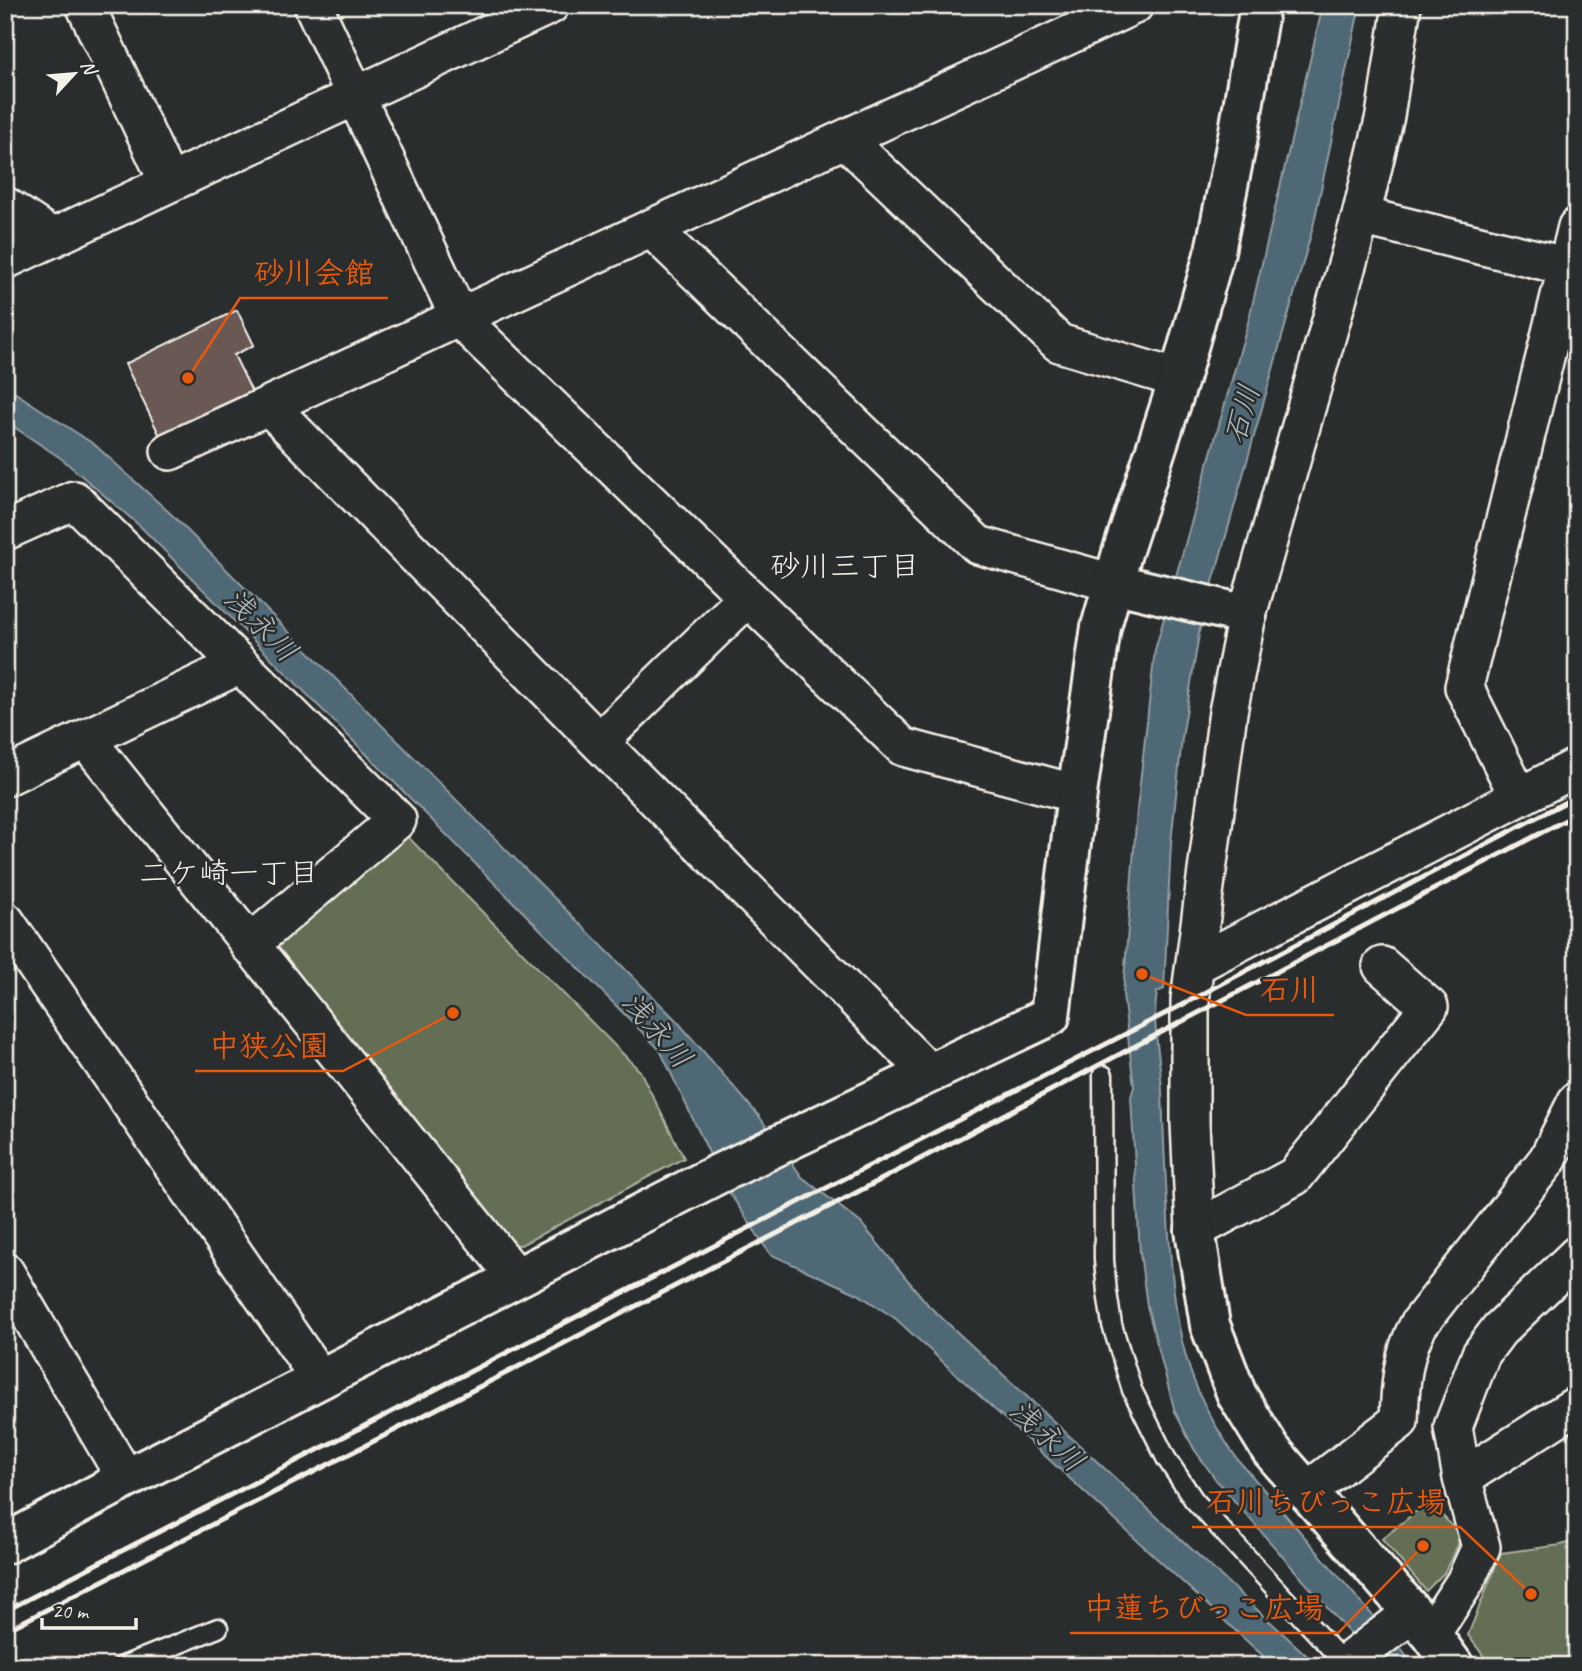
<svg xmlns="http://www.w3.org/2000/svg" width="1582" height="1671" font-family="Caveat,'Klee One',sans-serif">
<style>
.green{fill:#646e55;stroke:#acb09e;stroke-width:2}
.water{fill:#506775;stroke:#929ea3;stroke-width:2}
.building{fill:#6b5954;stroke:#f4f1e8;stroke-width:2}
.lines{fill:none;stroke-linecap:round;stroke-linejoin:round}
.lane-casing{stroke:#f4f1e8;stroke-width:23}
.street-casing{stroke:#f4f1e8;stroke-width:42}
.secondary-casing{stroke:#f4f1e8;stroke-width:44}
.lane{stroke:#2a2d2e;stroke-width:18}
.street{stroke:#2a2d2e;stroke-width:37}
.secondary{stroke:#2a2d2e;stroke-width:38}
.rail{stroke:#f4f1e8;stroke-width:5}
.labels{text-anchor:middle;stroke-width:5;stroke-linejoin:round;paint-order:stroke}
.water-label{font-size:30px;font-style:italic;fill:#b2baba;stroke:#2a2d2e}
.neighbourhood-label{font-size:30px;fill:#f4f1e8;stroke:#2a2d2e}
.leader{fill:none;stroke:#e8590c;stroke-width:2.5}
.callout-dot{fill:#e8590c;stroke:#2a2d2e;stroke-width:2.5}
.callout-label{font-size:30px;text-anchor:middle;font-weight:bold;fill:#e8590c;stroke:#2a2d2e;stroke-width:5;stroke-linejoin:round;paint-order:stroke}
</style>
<rect width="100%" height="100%" fill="#2a2d2e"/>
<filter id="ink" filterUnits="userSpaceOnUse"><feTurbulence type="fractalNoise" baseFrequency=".0143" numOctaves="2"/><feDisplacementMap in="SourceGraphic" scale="14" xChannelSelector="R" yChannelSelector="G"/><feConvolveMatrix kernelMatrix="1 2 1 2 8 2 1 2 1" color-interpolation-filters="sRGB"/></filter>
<g filter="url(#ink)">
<path class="green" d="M405 834 640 1071 684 1158 521 1245 511 1244 276 954 278 940Z
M1429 1501 1462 1537 1444 1573 1426 1591 1382 1539Z
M1577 1540V1666H1491L1468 1635 1501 1553 1561 1545Z"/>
<path class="water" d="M1323 5H1360L1313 227 1200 628 1182 738 1171 843 1164 989 1157 992C1151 1026 1161 1059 1162 1093 1164 1145 1166 1197 1170 1249 1173 1289 1177 1331 1190 1370 1201 1402 1218 1432 1238 1460L1399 1646 1413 1666H1378L1216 1480 1194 1449 1175 1412 1147 1306 1140 1253 1131 1097 1134 1087 1123 994 1137 810 1155 650 1248 323Z
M5 386 95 445 171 514 677 1021 759 1116 802 1177 861 1223 929 1306 1318 1666H1274L896 1319 858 1294 770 1254 725 1186 660 1050 141 527 62 459 5 421Z"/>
<path class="building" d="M237 310 254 345 234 355 252 392 160 436 125 364Z"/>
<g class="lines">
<defs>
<path id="lane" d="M1103 1075 1104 1260 1107 1292 1112 1325 1132 1390 1166 1458 1194 1500 1345 1664
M123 1666 218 1628"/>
<path id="street" d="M85 5 169 183
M313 5 460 319 903 747 1077 794
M846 140 1059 343 1179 379
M5 206 53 238
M1361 216 1577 269
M653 230 978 545 1113 583
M5 260 550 5
M270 407 599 742 928 1072
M170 451 1134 5
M5 531 74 500 397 820 249 945
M86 739 516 1277
M599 742 748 597
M5 777 239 665
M1519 797 1464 687 1577 227
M5 921 320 1379
M1195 965 1577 767
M1382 966 1429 1007 1295 1176 1195 1230 1190 1123V1000L1228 712 1247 615 1361 216 1385 116 1402 5
M5 1272 126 1479
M1462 1478 1577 1405
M1306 1492 1399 1421C1400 1387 1402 1354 1419 1324L1548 1159 1577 1101
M1431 1634 1465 1582 1481 1547 1462 1478 1453 1427 1481 1354 1499 1330 1577 1255
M1343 1666 1412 1613"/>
<path id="secondary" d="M1113 583 1247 615
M1195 1230 1210 1325 1237 1395 1271 1450 1431 1634 1454 1666
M5 1544 126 1479 716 1175 1050 1016 1077 794 1101 627 1122 553 1179 379 1215 251 1239 131 1260 5"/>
</defs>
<use href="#lane" class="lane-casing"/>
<use href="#street" class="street-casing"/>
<use href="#secondary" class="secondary-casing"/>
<use href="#lane" class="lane"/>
<use href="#street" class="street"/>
<use href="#secondary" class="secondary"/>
<path class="rail" d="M5 1611 1176 1008 1577 796
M5 1631 846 1198 1577 814"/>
</g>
</g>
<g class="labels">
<g class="water-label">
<text transform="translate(1242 414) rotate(-74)" y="10">石川</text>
<text transform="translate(261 625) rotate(45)" y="10">浅永川</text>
<text transform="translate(657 1030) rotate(49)" y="10">浅永川</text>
<text transform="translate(1047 1436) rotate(43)" y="10">浅永川</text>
</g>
<g class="neighbourhood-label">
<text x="845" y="576">砂川三丁目</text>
<text x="229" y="883">二ケ崎一丁目</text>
</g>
</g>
<path class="leader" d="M188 378L240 298H388M1142 974L1246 1015H1334M453 1013L343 1071H195M1531 1594L1460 1527H1192M1423 1546L1338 1633H1070"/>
<g class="callout-dot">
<circle cx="188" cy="378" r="7"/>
<circle cx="1142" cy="974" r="7"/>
<circle cx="453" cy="1013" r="7"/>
<circle cx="1531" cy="1594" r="7"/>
<circle cx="1423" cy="1546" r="7"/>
</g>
<g class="callout-label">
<text x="314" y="283">砂川会館</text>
<text x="1290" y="1000">石川</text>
<text x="269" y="1056">中狭公園</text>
<text x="1326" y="1512">石川ちびっこ広場</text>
<text x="1204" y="1618">中蓮ちびっこ広場</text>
</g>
<rect width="1582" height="1671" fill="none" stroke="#2a2d2e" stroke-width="28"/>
<rect x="14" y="14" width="1554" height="1643" fill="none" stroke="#f4f1e8" stroke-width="2.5" filter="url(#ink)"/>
<g transform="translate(74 74) rotate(64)" stroke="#2a2d2e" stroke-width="5" paint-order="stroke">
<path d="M0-5L12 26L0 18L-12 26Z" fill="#f4f1e8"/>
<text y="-10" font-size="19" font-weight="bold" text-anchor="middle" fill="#f4f1e8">N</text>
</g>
<path d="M42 1618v10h94v-10" fill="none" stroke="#f4f1e8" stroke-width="3.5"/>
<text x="52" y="1618" font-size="21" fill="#f4f1e8" stroke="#2a2d2e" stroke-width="5" paint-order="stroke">20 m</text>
</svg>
